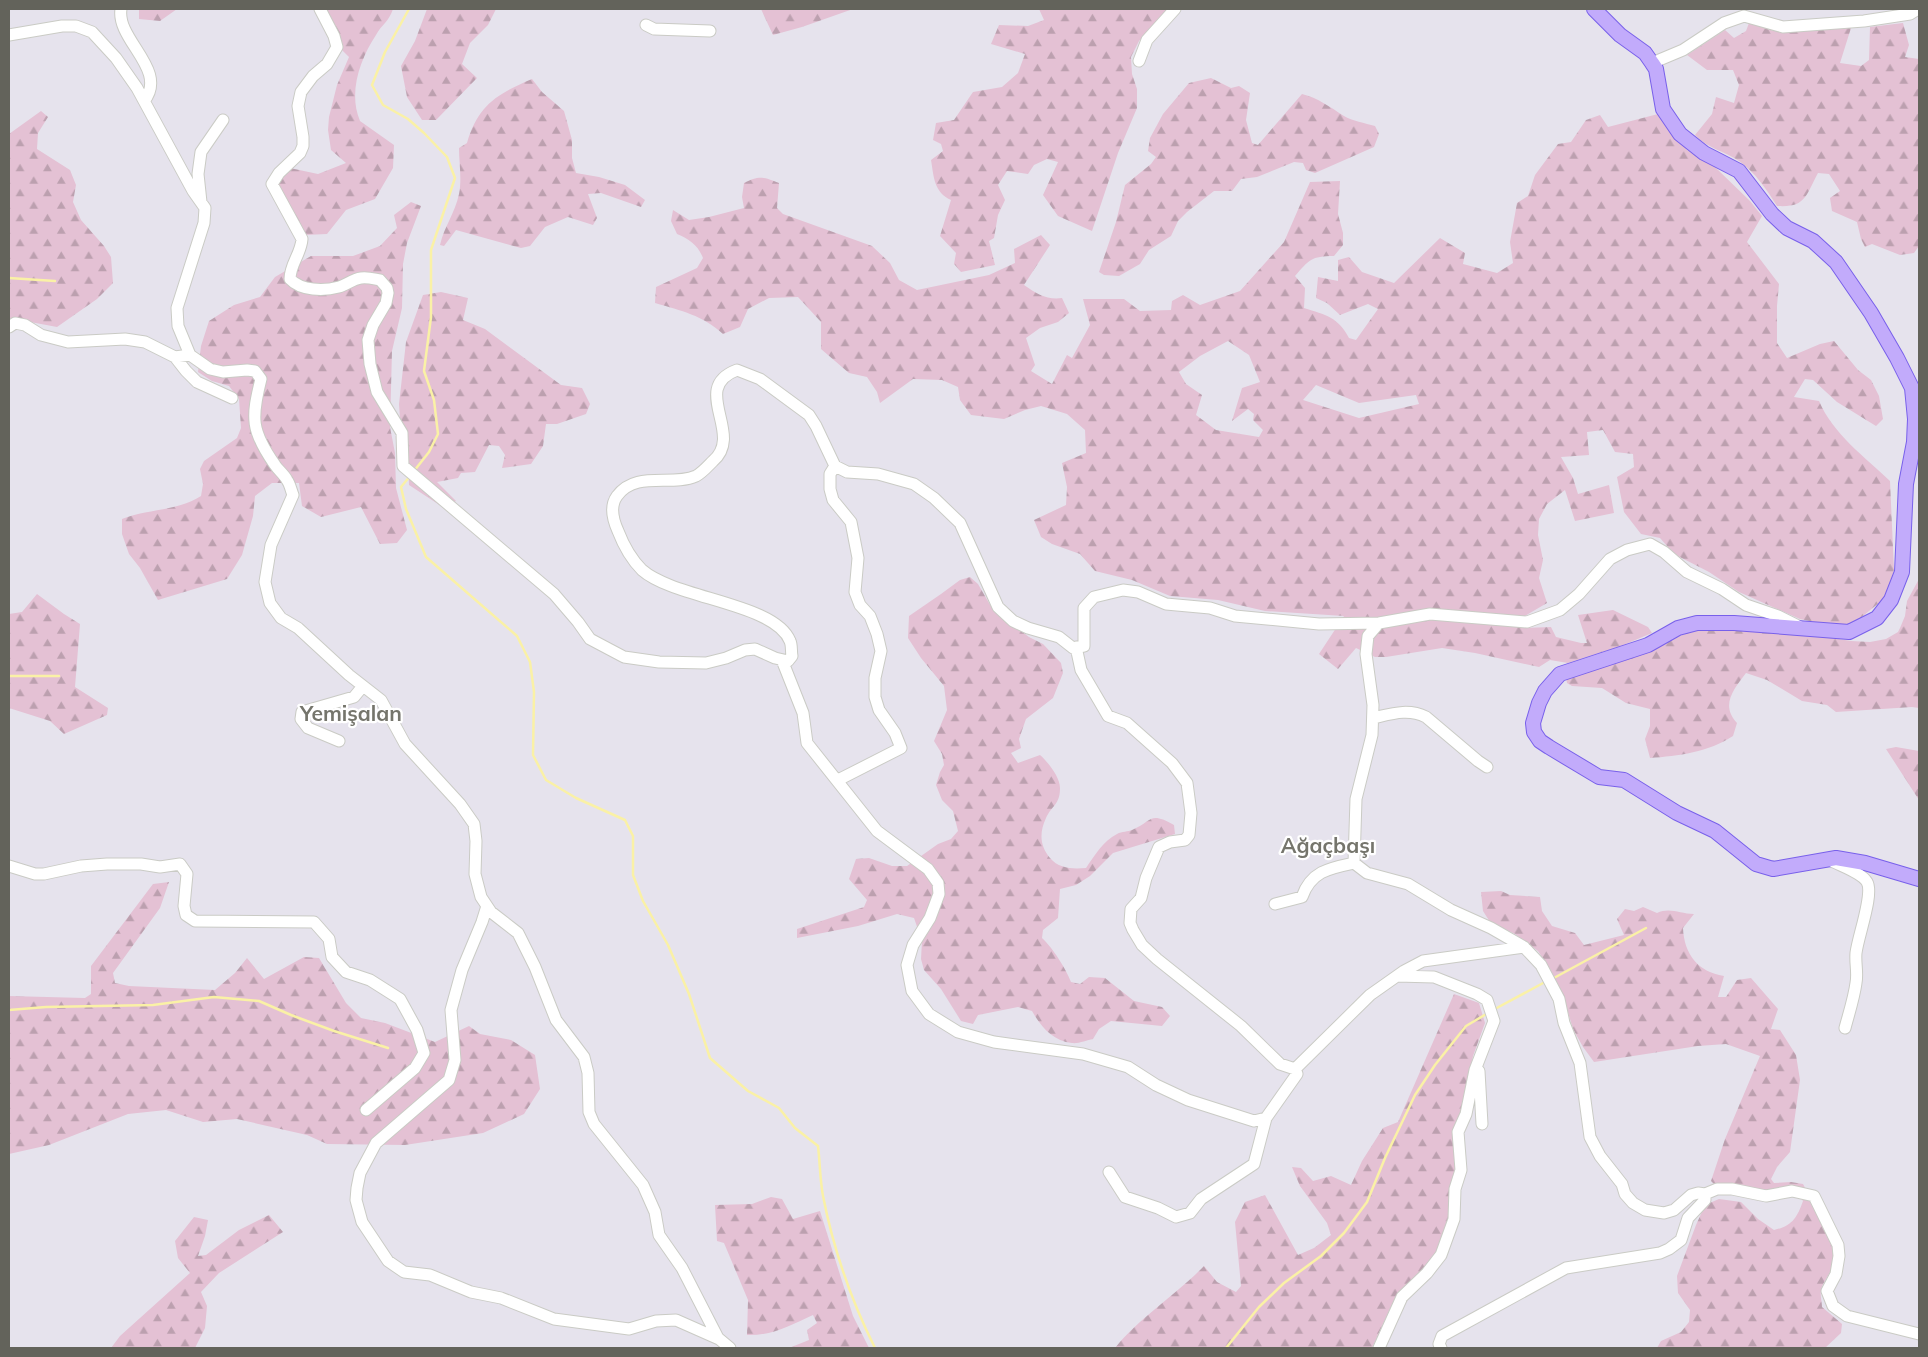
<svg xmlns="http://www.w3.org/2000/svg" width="1928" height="1357" font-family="Mulish,sans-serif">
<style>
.forest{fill:url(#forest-firs);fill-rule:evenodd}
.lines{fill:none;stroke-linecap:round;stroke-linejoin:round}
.stream{stroke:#faf1a6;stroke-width:2.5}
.minor-casing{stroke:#cacbc5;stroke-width:13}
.major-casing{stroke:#7860ea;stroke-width:16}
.minor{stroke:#fff;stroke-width:11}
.major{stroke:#c2abfb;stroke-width:14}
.labels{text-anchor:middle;stroke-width:4.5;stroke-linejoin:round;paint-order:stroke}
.quarter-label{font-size:21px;font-weight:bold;fill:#75756c;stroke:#fff}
</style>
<defs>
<pattern id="forest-firs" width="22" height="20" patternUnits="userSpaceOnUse" patternTransform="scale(1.25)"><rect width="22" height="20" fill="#e4c1d4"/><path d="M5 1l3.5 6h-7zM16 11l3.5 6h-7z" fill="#bca0af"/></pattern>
</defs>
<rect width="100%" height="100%" fill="#e6e3ed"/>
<path class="forest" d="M139 9H177L160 21 139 19Z
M325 9H393C388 23 383 23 376 35 360 59 348 93 360 121L394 145 393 168 375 199 346 210 327 234 305 235 279 191 278 180 290 168 318 174 346 163 331 150 328 130 329 117 337 85 349 57 342 50 340 39Z
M427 9H496L488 25 470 43 462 64 477 78 436 120H422L407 97 401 66 415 41Z
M761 9H853L802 27 773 35Z
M1039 9H1169L1139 41 1131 57 1132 74 1137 89V108L1118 153 1092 231 1058 216 1043 195 1058 162 1047 159 1034 165 1028 174 1007 171 998 185 1005 200 998 215 994 238 989 241 995 265 961 272 954 264 956 253 940 236 951 200C934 192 934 178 931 160L943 151 941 144 933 140 936 123 954 120 973 92 1002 87 1018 73 1025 54 991 44 999 25 1028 26 1044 20Z
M1749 23 1774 31 1851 28 1840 63 1861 66 1869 60 1870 27 1903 23 1909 45 1905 57 1919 59V246L1914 253 1900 255 1872 244 1865 247 1861 239 1857 222 1832 211 1830 198 1840 191 1829 174 1818 173C1806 195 1806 208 1777 206 1767 190 1755 172 1739 161 1724 151 1707 148 1695 135L1712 114 1716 97 1734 103 1739 85 1733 70H1707L1687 55 1725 30 1734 38 1746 31Z
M1211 78 1231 88 1239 86 1250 93 1246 120 1252 143 1258 145 1302 94C1318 98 1330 107 1344 116 1352 121 1365 123 1375 126L1379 134 1374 147 1315 173 1306 170 1303 163 1294 162 1257 177 1241 179 1232 191H1214L1187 212 1178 221 1171 236 1149 250 1140 264 1119 276 1104 275 1099 272 1116 222 1125 185 1151 164 1156 157 1148 151 1150 138 1163 114 1189 83Z
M532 79 542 92 564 111 572 140V158L576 173 599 177 625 185 645 200 641 207 601 193 588 194 597 218 593 225 568 217 545 227 530 246 521 248 456 230 444 246 440 245C444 227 455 213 459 194 462 180 459 162 459 148L467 143C478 105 497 94 532 79Z
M41 111 48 117 38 133 37 149 70 170 76 185 73 202 81 220 104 246 111 257 113 283 97 299 57 327 9 318V134Z
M1658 114 1687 150 1716 168 1750 201 1762 216 1747 242 1779 284 1777 306V343L1787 358 1820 344 1834 341 1858 370 1871 380 1879 396 1883 419 1876 426 1837 402 1813 380 1805 379 1794 397 1819 401C1833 434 1865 457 1890 481L1894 570 1885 598 1847 629 1800 619 1739 592 1709 572 1674 554 1660 538 1641 534 1624 512 1617 477 1634 467 1633 454 1615 452 1603 430 1587 432 1589 455 1561 457 1573 478 1578 494 1609 485 1614 513 1575 521 1565 490 1547 504 1539 519 1538 535 1543 560 1539 578 1547 603 1523 617V628L1551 627 1556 637 1581 643H1587L1578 615 1613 610 1648 627 1652 633 1621 646 1568 663 1550 660 1539 667 1475 653 1442 648 1386 657H1375L1356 648 1338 669 1319 654 1344 616 1265 611 1218 600 1170 596 1132 580 1095 571 1080 554 1052 544 1041 537 1034 520 1066 505 1067 487 1062 463 1086 453 1085 430 1067 414 1041 406 1025 410 1004 419 971 415 960 400 958 387 942 380 913 379 880 403 877 392 867 377 849 373 821 349V322L798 297 769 298 748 309 740 327 723 334C702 315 682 311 655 303L656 287 697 268 703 258C698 245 689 239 677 234L671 221 673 210 689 220 709 217 744 208 742 197 744 183C759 175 764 177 779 183L777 208 783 214 872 246 890 263 899 280 917 290 989 275 1015 263 1014 249 1041 235 1050 245 1024 285C1037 294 1047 300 1062 298L1069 313 1058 322 1040 328 1026 338 1035 365 1031 371 1052 384 1067 355 1072 358 1090 325 1083 299H1124L1140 311 1171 310 1172 301 1183 295 1200 305 1240 291 1284 242 1310 182 1340 181 1338 214 1343 233V245L1334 256C1311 256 1309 260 1295 276L1305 288 1304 308C1326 315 1338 317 1349 338L1356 340 1378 309 1368 304 1340 315 1327 303 1316 298 1318 277 1338 281V260L1349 257 1362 272 1394 283 1440 238 1465 253 1463 264 1497 273 1513 263 1510 242 1517 203 1528 196 1535 175 1558 144 1571 142 1586 120 1600 115 1608 127ZM1228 341 1249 355 1260 382 1242 388 1232 421 1248 409 1254 414 1253 420 1263 430 1259 437 1216 430 1196 415 1202 395 1186 384 1179 372 1200 356ZM1316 385 1359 403 1416 395 1419 404 1359 418 1303 400Z
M411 202 421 206 407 243 403 264 402 308 392 351 390 427 395 453 396 488 407 530 397 543 380 544 361 507 321 517 302 506 299 483H272L255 496 253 516 242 555 227 579 158 600 140 568 129 554 122 534V519C147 509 178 511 201 496L203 484 200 469 204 461 237 438 241 428 239 399 229 386 212 381 198 372 201 346 209 321 234 305 260 297 275 277 311 256H353L380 246 397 228 394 215Z
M441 292 468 298 463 320 485 329 561 385 582 388 590 404 586 414 557 424H546L543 446 531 464 502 468 505 455 499 446 489 445 475 472 461 473 458 478 437 482 456 501 444 508 409 485 407 431 400 419 399 404 406 342 423 295Z
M1919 492V708L1912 707 1836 712 1827 705 1802 701 1767 680 1746 673C1734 689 1720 705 1737 723L1733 736C1709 752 1678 756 1650 758L1645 739 1650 726V709L1626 703 1602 688 1572 686 1567 683 1566 677 1704 627 1730 630 1814 635 1851 641 1870 642 1886 639 1898 632 1900 628 1905 616 1907 601 1919 579Z
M970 577 978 584 993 610 1029 637 1043 644 1061 663 1063 673 1053 698 1026 719 1019 739 1021 748 1011 753 1018 763 1040 755C1048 762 1060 777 1060 788 1060 805 1052 805 1046 818 1039 833 1040 846 1050 858 1059 869 1073 869 1086 868 1095 855 1103 841 1117 834 1122 831 1128 832 1132 830 1153 821 1149 811 1174 825L1175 834 1113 853 1090 876 1076 885 1060 889 1058 918 1043 930 1042 938C1053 948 1066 969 1071 982L1080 984 1089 977 1105 978 1134 1001 1162 1007 1170 1016 1162 1026 1111 1021 1099 1029 1093 1039C1087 1040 1078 1044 1072 1043 1053 1041 1041 1027 1032 1011L1018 1007 978 1015 973 1024 961 1021 941 989 924 970 921 959 922 941 914 918 897 914 858 926 797 938V929L864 907 867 900 849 879 856 859 869 858 892 866H907L938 844 951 839 958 831 953 811 942 800 936 785 940 772 944 765 942 754 934 741 947 710 944 686 921 658 908 638 909 616 941 594 960 580Z
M37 594 64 614 80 624 75 687 108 708 107 715 64 734 50 721 9 708V614L22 612Z
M1896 747 1919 751V800L1886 749Z
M169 882 160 908 113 973 115 983 129 986 215 990 235 973 247 958 264 979 304 957 319 958 346 1003 361 1018 385 1023 435 1042 469 1026 480 1034 511 1040 535 1055 540 1089 524 1114 483 1133 405 1145 327 1144 307 1135 237 1119 203 1122 166 1110 128 1114 49 1145 9 1154V996L85 998 91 994V966L153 884Z
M1501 891 1510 895 1540 897 1542 911 1552 926 1575 933 1584 945 1624 935 1617 919 1625 909 1634 911 1643 907 1657 913C1670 907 1680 914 1694 914L1683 928C1684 954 1698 972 1724 976L1718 997H1726L1737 980 1751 978 1778 1009 1771 1029 1780 1030 1796 1055 1800 1080 1790 1152 1777 1167 1771 1179 1774 1183 1791 1182 1803 1184C1814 1205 1836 1239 1833 1263 1832 1273 1822 1282 1821 1291 1820 1296 1822 1302 1822 1307L1842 1324 1841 1333 1825 1348H1657L1661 1341 1681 1332 1689 1322 1690 1310 1678 1293 1677 1276 1696 1225 1705 1205 1719 1199 1741 1202 1758 1219 1774 1230C1792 1226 1797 1218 1803 1201L1795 1189 1766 1191 1715 1185 1711 1181 1725 1139 1760 1056 1726 1044 1698 1046 1594 1062 1583 1047 1573 1029 1562 993 1550 969 1538 951 1515 934 1490 922 1483 911 1481 892Z
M1454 994 1479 1003 1485 1023 1473 1056 1463 1110 1448 1220 1438 1252 1422 1273 1395 1298 1372 1348H1115C1139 1318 1177 1294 1204 1266L1217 1282 1236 1292 1241 1286 1235 1222 1245 1202 1265 1195 1298 1255 1314 1248 1331 1235 1327 1223 1300 1186 1292 1167 1301 1168 1313 1181 1331 1176 1351 1185 1362 1161 1383 1128 1398 1122Z
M771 1197 782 1199 793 1219 820 1211 853 1316 869 1348H789L809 1340 807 1330 817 1323 813 1315C791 1325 772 1336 747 1335L748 1300 724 1243 717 1241 715 1205 752 1204Z
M269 1215 283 1232 219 1273 201 1292 207 1306 205 1328 195 1348H111L120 1336 190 1273 178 1258 175 1241 194 1217 208 1220 205 1236 198 1256 206 1255 239 1230Z"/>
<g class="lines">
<path class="stream" d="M409 9 385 52 372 85 383 105 408 119 424 133 447 157 455 178 431 250V317L424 371 434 400 438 434 429 452 414 471
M9 278 55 281
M411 475 401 487 406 509 426 557 517 636 530 662 534 692 533 755 546 780 576 798 625 820 633 836V875L643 901 668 945 689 994 710 1058 748 1091 779 1108 795 1128 818 1146C820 1163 820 1180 823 1196 833 1247 852 1302 875 1348
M9 676H59
M1552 979 1646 928
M9 1010 46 1007 153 1005 214 997 259 1001 291 1015 334 1031 388 1048
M1493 1010 1545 982
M1226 1348 1259 1307 1284 1283 1321 1256 1344 1233 1367 1202 1385 1158 1415 1095 1435 1065 1466 1026 1488 1013"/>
<defs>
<path id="minor" d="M121 9C116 40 169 70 144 101
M320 9 334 36 337 47 327 64 313 76 301 92 298 106 303 137V146L300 153 279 173 272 184 302 239C301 254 290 264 290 279 301 291 324 291 339 287 346 285 353 279 361 278 368 277 374 279 380 280L387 288 388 293 386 303 373 325 368 340 370 364 377 392 402 433 403 466 554 594 578 622 590 639 624 657 659 662 706 663 726 658 745 650 755 649 775 658 788 661 792 656C791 651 792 645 790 641 775 603 675 599 642 570 632 560 623 544 618 531 613 520 609 507 617 496 636 470 671 487 696 476 702 473 708 466 713 461 745 434 689 388 737 370L760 379 809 415 816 426 835 466 847 472 878 474 914 484 934 498 960 523 998 607 1013 621 1028 628 1059 637 1073 648 1084 646V608L1094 597 1123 590 1138 592 1166 604 1210 608 1235 616 1319 624 1379 623 1430 614 1527 622 1560 610 1579 594 1610 559 1627 550 1650 544 1664 552 1687 572 1722 589 1746 605 1778 616 1800 627
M646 25 654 29 710 31
M9 35 62 26H76L92 32 116 58 137 88 193 191 205 208 204 223 177 308 178 326 190 355 210 369 223 372 247 370 255 371 261 379C251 418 251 431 275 465 278 470 284 474 287 480 290 484 291 490 293 495L271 545 265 582 270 603 281 618 298 628 349 675 381 700 405 744 460 804 474 824 476 841 475 874 481 897 491 912 518 933 535 967 556 1020 584 1057 588 1073 589 1112 594 1124 643 1185 655 1212 659 1235 682 1268 718 1338 730 1348
M1139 61 1147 40 1175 9
M1652 63 1683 50 1724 23 1744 16 1783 27 1864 21 1910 14 1918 9
M201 202 198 174 201 152 223 120
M9 327 15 323 25 325 41 335 68 342 125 339 145 342 175 357 190 355
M175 357 186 371 197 382 232 398
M835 466 830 474V489L833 500 851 522 858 558 855 592 860 605 870 616 877 634 881 651 875 678V697L879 710 895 733 901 748 838 780
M782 660 803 713 807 743 877 831 928 869 938 883 939 894 930 918 913 945 907 965 912 991 929 1014 958 1032 994 1042 1083 1054 1128 1067 1156 1085 1188 1100 1254 1121 1266 1118 1297 1074 1295 1069 1280 1064 1241 1026 1157 959 1142 945 1133 930 1130 923 1131 909 1141 898 1146 878 1159 847 1170 842 1185 840 1189 835 1191 813 1187 783 1172 763 1127 723 1108 716 1081 670 1076 647
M1373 718C1391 714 1408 708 1426 717L1478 761 1487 767
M339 741 308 728 301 719 302 712 354 697 363 686
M1828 859C1840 866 1861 872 1867 882 1874 894 1858 936 1856 953 1855 963 1858 973 1856 983 1854 998 1849 1013 1845 1028
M1354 863 1356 799 1372 735 1373 705 1366 654 1368 636 1379 623
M9 866 35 874H44L81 866 107 864H141L160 867 180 864 187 874 184 906 186 915 195 921 314 922 329 939 332 957 346 972 370 980 400 999 417 1030 424 1053 415 1068 366 1110
M1275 904 1302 897C1311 871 1330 868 1354 863L1367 873 1408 884 1451 910 1491 928 1524 947 1541 965 1559 999 1564 1023 1580 1063 1590 1137 1600 1156 1622 1184 1625 1194 1633 1203 1645 1210 1664 1213 1674 1210 1691 1195 1698 1193 1705 1194V1200L1688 1218 1681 1240 1669 1249 1660 1253 1566 1268 1442 1336 1439 1344 1441 1348
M487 906 482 922 462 970 451 1010 455 1060 449 1080 376 1143 360 1173 357 1188 356 1200 362 1222 388 1261 404 1272 430 1275 471 1292 501 1298 554 1319 629 1329 656 1321 676 1320 719 1339
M1295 1069 1370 995 1404 971 1423 961 1524 947
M1479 1071 1482 1124
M1109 1172 1125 1197 1158 1208 1176 1217 1190 1213 1201 1199 1254 1164 1266 1118
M1705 1194 1717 1189H1732L1766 1196 1792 1191 1814 1196 1838 1245 1839 1256 1836 1274 1827 1291 1833 1306 1847 1316 1919 1334
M1379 1348 1402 1297 1427 1273 1441 1255 1454 1219 1455 1189 1461 1170 1458 1132 1466 1114 1475 1070 1494 1021 1487 1000 1477 994 1434 977 1397 976"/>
<path id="major" d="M1594 9 1620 35 1645 53 1652 63 1656 69 1663 109 1680 134 1704 153 1739 171 1772 214 1787 228 1813 241 1836 262 1871 313 1897 358 1912 388 1915 419 1914 442 1906 484 1902 572 1891 600 1877 618 1849 632 1734 623H1697L1678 628 1648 645 1560 674 1545 691 1539 703 1533 723 1534 732 1540 741 1549 747 1599 777 1624 780 1677 813 1715 831 1756 864 1773 869 1836 858 1865 863 1919 879"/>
</defs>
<use href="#minor" class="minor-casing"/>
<use href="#major" class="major-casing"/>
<use href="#minor" class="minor"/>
<use href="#major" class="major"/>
</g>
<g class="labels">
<g class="quarter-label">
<text x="351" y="721">Yemişalan</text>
<text x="1328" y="853">Ağaçbaşı</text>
</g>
</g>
<rect width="1928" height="1357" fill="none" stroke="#63635b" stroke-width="20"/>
</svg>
